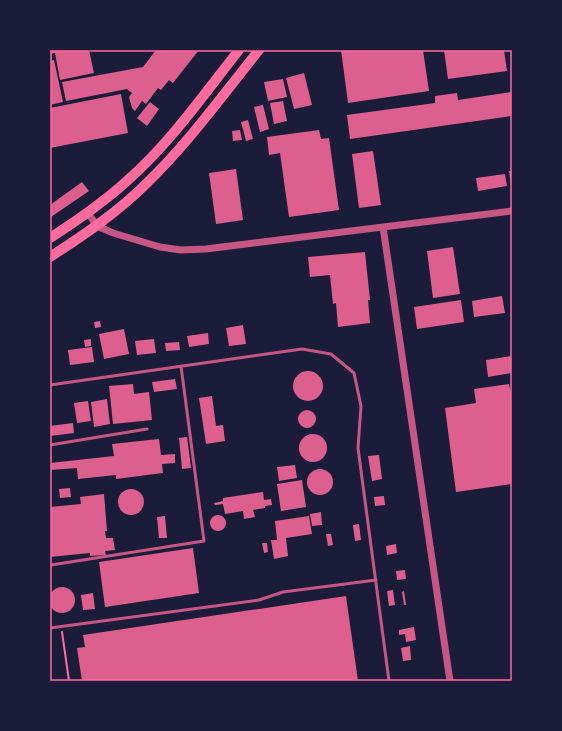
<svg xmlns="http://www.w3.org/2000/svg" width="562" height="731" font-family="'Fira Sans Condensed',sans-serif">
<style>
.building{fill:#dd5f8e}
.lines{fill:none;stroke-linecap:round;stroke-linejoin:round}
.path{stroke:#ff6b9d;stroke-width:2}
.service{stroke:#c65784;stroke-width:3}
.tertiary{stroke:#c65784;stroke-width:7}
.primary{stroke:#ff6b9d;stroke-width:10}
.neatline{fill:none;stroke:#ff6b9d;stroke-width:1.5}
</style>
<rect width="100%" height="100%" fill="#1b1b3a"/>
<path class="building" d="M50 50H89L94 73 60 80 55 53 50 54Z
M156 50H199L173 83 169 80 161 90 158 88 146 104 142 101 135 111 132 108 129 97 132 93 127 89 66 101 62 82 143 67Z
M341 50H423L429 91 348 103Z
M444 50H504L507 71 448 79Z
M54 60 63 102 50 105V61Z
M304 73 312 105 294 109 286 78Z
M283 79 287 97 268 101 264 82Z
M511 92 512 116 350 139 347 115 435 103V96L457 93 458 100Z
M121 94 128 133 50 148V108Z
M283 101 287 121 274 124 270 103Z
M150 102 159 109 147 126 137 118Z
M263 105 269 129 260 132 254 107Z
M248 120 253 139 246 141 241 122Z
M240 130 242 140 233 141 232 131Z
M319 130 321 139 329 138 339 210 289 217 280 153 269 155 267 137Z
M373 151 381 205 359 208 352 154Z
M236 169 243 220 216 224 209 173Z
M509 171H512V186H511Z
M505 174 507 186 478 191 476 178Z
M82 182 89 191 51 217 50 205Z
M453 247 460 294 433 298 427 251Z
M365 252 370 300H368L370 323 338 327 336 303 333 304 330 275 310 277 308 257Z
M502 296 505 313 474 317 472 301Z
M461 300 464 322 417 329 414 307Z
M100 321 101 327 95 328 94 322Z
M243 325 246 344 229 346 226 328Z
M124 329 129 354 104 359 99 334Z
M208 333 209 344 189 347 187 336Z
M91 339V346L85 347 84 340Z
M154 339 156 353 137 355 135 341Z
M179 342 180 350 166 351 165 343Z
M92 347 94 362 70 365 68 350Z
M512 356V373L488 377 486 360Z
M293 386a15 15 0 1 1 30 0a15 15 0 1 1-30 0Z
M175 379 177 389 154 392 152 382Z
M133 384 134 394 149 392 152 420 113 424 109 386Z
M509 384 512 398V484L456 492 445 408 476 403 474 389Z
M212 396 216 426 223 425 225 441 206 444 199 398Z
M107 399 110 424 94 427 91 402Z
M88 401 91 421 77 423 74 403Z
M298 419a9 9 0 1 1 18 0a9 9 0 1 1-18 0Z
M73 423 74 433 50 436V426Z
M299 448a14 14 0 1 1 28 0a14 14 0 1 1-28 0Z
M187 437 191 468 182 469 179 438Z
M159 439 161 455 175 454V463L162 464 163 473 116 479V475L78 479 77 468 50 470V463L114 456 112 444Z
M379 455 382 479 372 481 368 456Z
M295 465 297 478 279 481 277 467Z
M307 482a13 13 0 1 1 26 0a13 13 0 1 1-26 0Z
M302 480 306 507 281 511 277 484Z
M70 488 71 497 60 498 59 489Z
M118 502a13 13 0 1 1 26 0a13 13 0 1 1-26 0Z
M263 492 264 500 271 499 272 505 265 506V508L253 510 255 517 244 519 243 511 225 514 223 504 215 505 214 503 223 501V498Z
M104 494 107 531H105L106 538H113L115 550 105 551 106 555 90 556V553L50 557V507L81 504 80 497Z
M384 496 385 505 375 506 374 497Z
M321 512 322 525 312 526 310 514Z
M210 523a8 8 0 1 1 16 0a8 8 0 1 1-16 0Z
M165 516 167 538H159L157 517Z
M309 516 312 534 286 538 288 556 274 559 271 540H277L275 521Z
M359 524 361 540 355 541 353 525Z
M326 534H331L333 545 328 546Z
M262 543H267L268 552 264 553Z
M396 544 397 553 387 555 386 546Z
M193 548 199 593 105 607 99 562Z
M405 570 406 579 397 580 396 571Z
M49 600a13 13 0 1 1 26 0a13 13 0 1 1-26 0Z
M393 590 395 605 389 606 387 591Z
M404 591 406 605H404L402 592Z
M93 593 95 609 83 610 81 595Z
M346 596 358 681H82L77 648 85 647 83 635Z
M414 627 416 640 406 642 405 634 399 635V630Z
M410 646 411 660 403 661 401 648Z"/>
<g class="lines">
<path class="path" d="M62 632 69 681"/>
<path class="service" d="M50 385 302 349 331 354 354 373 361 406 358 448 389 681
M50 445 147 429
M51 565 204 541 181 366
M50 628 259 600 283 592 376 580"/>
<path class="tertiary" d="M88 213 97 226 113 233 160 247 181 250 206 249 512 211
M383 227 450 681"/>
<path class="primary" d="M50 238C78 220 104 202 128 180 171 142 204 94 239 50
M50 257C84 235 118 212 147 183 188 143 223 95 259 50"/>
</g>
<rect width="562" height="731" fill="none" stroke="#1b1b3a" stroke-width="102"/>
<rect x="51" y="51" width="460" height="629" class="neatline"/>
</svg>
